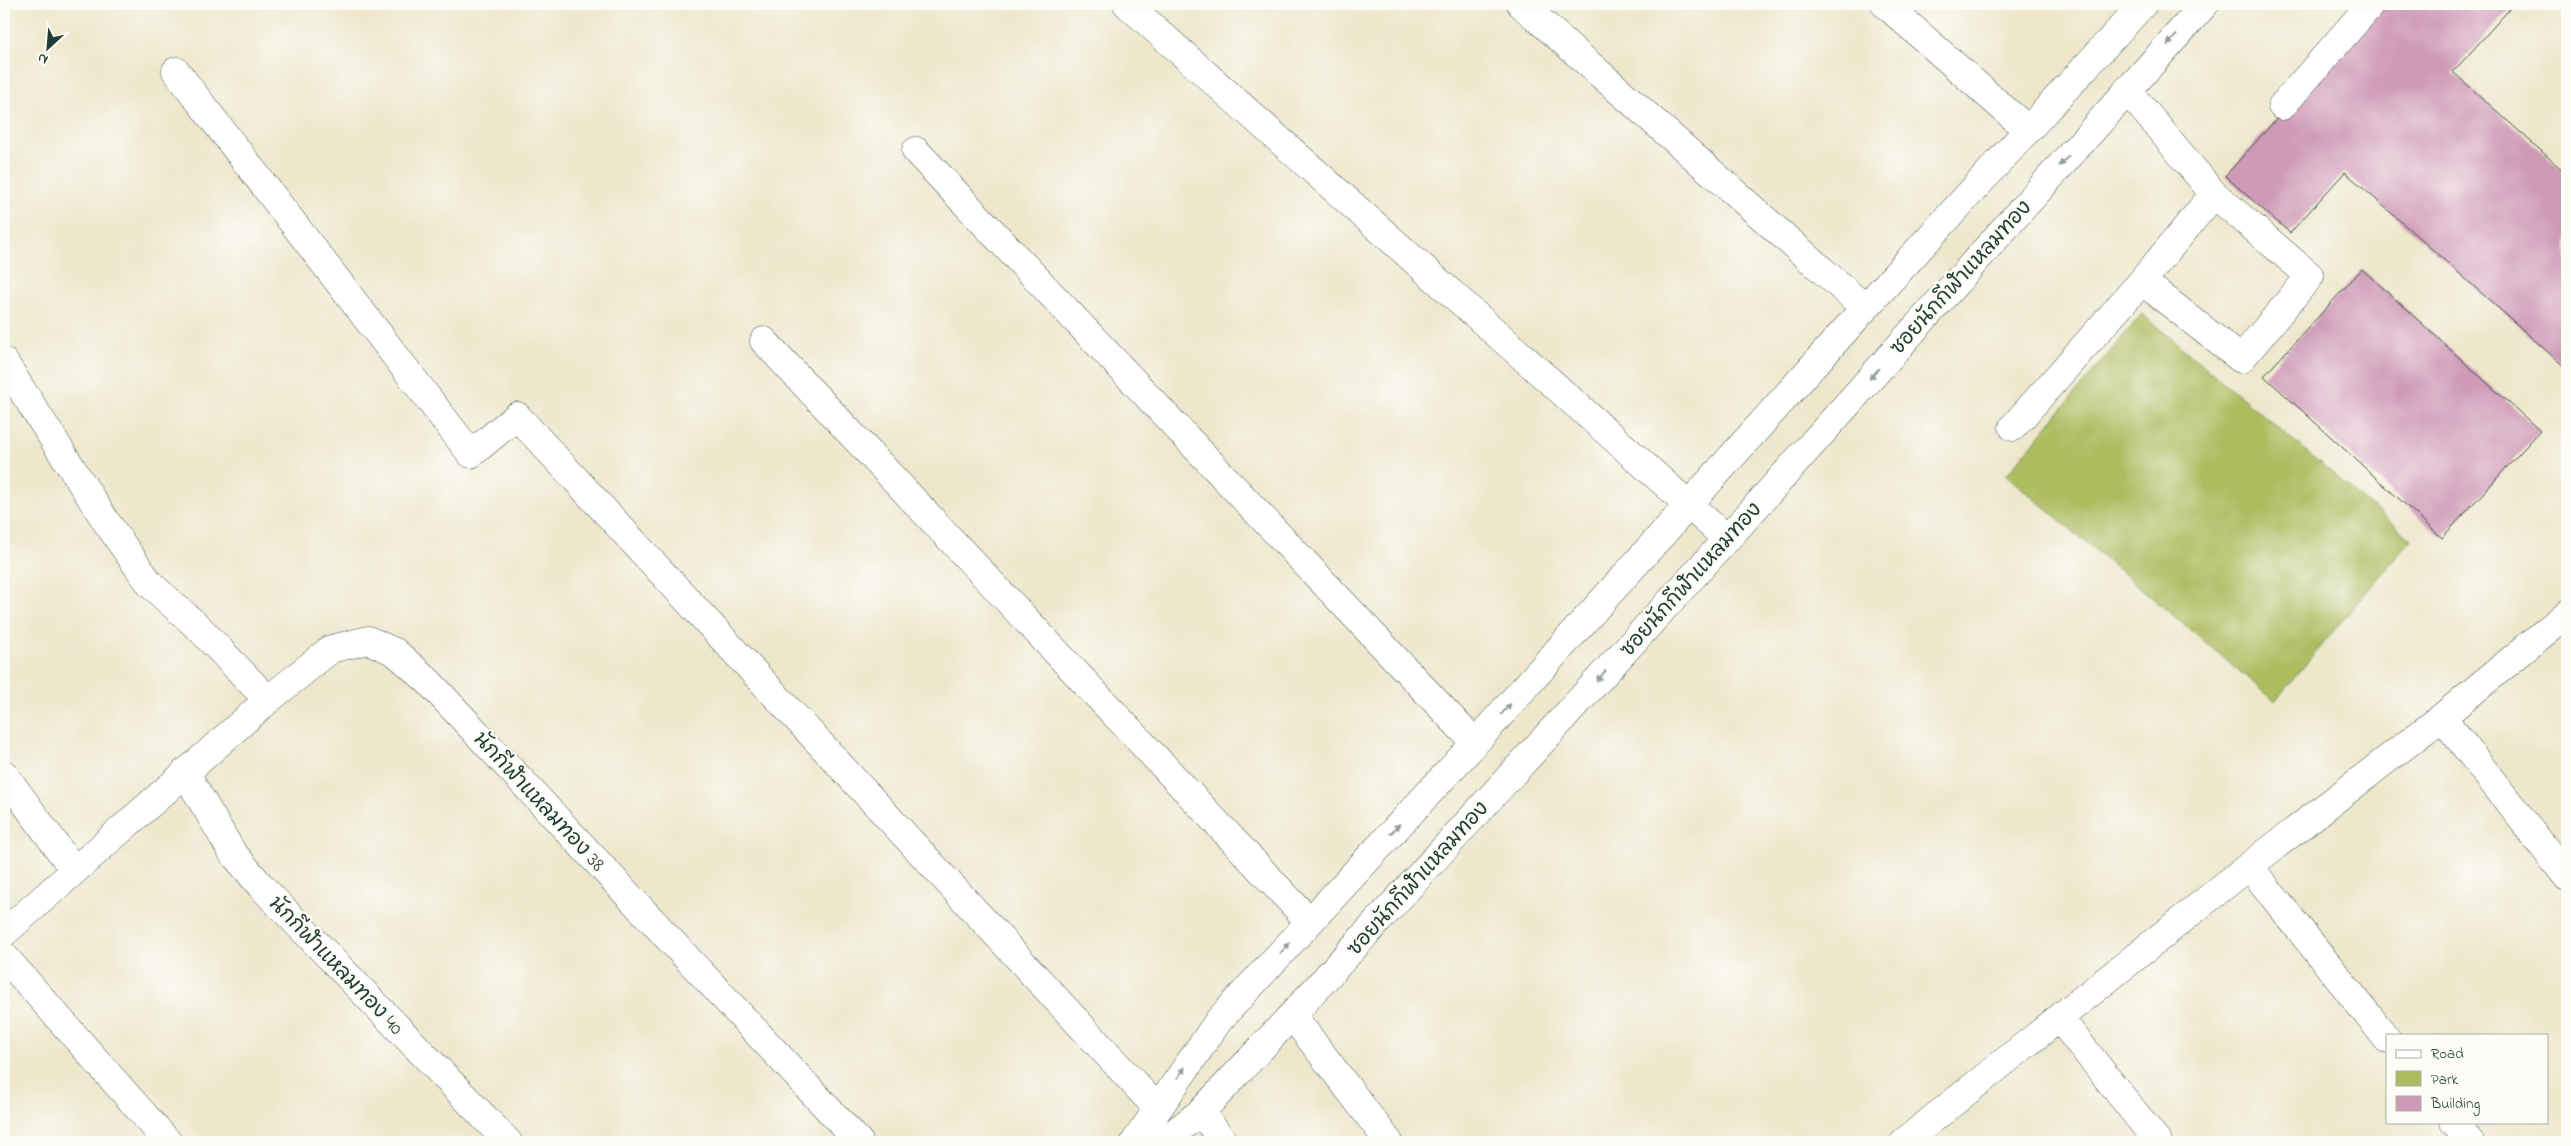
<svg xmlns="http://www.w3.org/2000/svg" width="2571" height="1146" font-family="'Indie Flower','Playpen Sans Thai',sans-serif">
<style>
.green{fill:#acbd60;stroke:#667d4a}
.building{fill:#cf9ab7}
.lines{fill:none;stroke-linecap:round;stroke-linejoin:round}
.minor-casing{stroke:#3e564b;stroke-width:29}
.minor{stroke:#fff;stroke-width:28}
.oneway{fill:#8f9e9a}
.labels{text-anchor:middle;stroke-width:5;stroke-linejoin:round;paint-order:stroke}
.street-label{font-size:21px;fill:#1f3d34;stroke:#fdfcf7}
</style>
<rect width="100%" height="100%" fill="#fdfcf7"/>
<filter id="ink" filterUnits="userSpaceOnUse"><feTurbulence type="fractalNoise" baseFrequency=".02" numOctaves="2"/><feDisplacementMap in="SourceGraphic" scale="10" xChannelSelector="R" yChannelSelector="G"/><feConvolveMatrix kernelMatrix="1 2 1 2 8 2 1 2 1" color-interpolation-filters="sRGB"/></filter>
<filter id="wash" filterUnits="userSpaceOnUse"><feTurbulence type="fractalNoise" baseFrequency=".0096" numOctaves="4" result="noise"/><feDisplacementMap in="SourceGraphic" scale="20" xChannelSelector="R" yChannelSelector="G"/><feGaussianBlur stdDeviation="1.12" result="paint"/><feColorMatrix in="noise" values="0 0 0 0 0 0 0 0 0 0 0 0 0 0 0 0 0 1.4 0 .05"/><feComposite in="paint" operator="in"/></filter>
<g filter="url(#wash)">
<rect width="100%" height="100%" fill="#eee7cc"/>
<path class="green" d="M2142 314 2411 539 2275 701 2006 475Z"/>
<g id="blocks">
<path class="building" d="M2380 4H2514L2453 72 2567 174V369L2345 172 2290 233 2225 176Z
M2362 269 2540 431 2442 538 2264 376Z"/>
</g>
</g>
<g filter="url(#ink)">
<use href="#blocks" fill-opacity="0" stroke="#3e564b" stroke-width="1"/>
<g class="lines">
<defs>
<path id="minor" d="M1127 4 1727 539
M1521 4 1865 308
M1885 4 2028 130
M176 71 471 454 517 416 1157 1108
M2127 90 2214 194 2310 276 2241 359 2142 281 2214 194
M2282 106 2371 4
M916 151 1475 743
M764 341 1309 921
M4 362 105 520 150 584 199 628 268 700
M2013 427 2142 281
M2442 717 2567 877
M185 772 232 852 260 885 508 1142
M4 774 74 870
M2249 866 2387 1039
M4 933 268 700 331 649 368 640 395 652 428 681 859 1142
M4 956 168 1142
M1292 1015 1389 1142
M2060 1019 2158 1142
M1201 1112 1224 1142
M2454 1122 2470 1142
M1135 1142 1219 1020 1475 743 1865 308 2143 4
M1162 1142 1201 1112 1292 1015 1727 539 2205 4
M1904 1142 2249 866 2442 717 2567 614"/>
</defs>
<use href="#minor" class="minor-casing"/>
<use href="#minor" class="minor"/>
</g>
<defs><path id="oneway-solid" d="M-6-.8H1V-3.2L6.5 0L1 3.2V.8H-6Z" transform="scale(1.25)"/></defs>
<g class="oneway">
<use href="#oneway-solid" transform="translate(2172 40) rotate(132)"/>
<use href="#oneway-solid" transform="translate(2064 161) rotate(132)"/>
<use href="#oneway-solid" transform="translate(1874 374) rotate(132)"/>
<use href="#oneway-solid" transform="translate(1601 676) rotate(132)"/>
<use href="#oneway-solid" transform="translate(1506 709) rotate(-48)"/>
<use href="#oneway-solid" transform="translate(1395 829) rotate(-47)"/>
<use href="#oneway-solid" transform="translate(1285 948) rotate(-48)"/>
<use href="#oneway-solid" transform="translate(1181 1073) rotate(-56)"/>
</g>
</g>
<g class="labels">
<g class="street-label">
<text transform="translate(1960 277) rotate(-48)" y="7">ซอยนักกีฬาแหลมทอง</text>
<text transform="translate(1690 579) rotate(-48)" y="7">ซอยนักกีฬาแหลมทอง</text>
<text transform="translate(540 801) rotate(47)" y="7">นักกีฬาแหลมทอง 38</text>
<text transform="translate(1417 878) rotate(-48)" y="7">ซอยนักกีฬาแหลมทอง</text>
<text transform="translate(337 965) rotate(46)" y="7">นักกีฬาแหลมทอง 40</text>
</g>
</g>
<rect width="2571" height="1146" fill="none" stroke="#fdfcf7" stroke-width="20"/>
<rect x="2386" y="1034" width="162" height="90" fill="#fdfcf7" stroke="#a4b0a9"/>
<rect x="2396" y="1050" width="25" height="8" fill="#ffffff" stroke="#a4b0a9"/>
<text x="2431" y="1058" font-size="15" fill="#1f3d34">Road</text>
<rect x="2396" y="1071" width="25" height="15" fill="#acbd60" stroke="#a4b0a9"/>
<text x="2431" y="1084" font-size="15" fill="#1f3d34">Park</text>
<rect x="2396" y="1096" width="25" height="15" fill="#cf9ab7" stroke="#a4b0a9"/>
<text x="2431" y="1108" font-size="15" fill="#1f3d34">Building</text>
<g transform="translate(48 48) rotate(206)" stroke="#fdfcf7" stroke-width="4" paint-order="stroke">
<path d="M0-4L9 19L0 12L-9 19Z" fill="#1f3d34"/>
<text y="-8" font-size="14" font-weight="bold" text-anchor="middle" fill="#1f3d34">N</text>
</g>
</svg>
